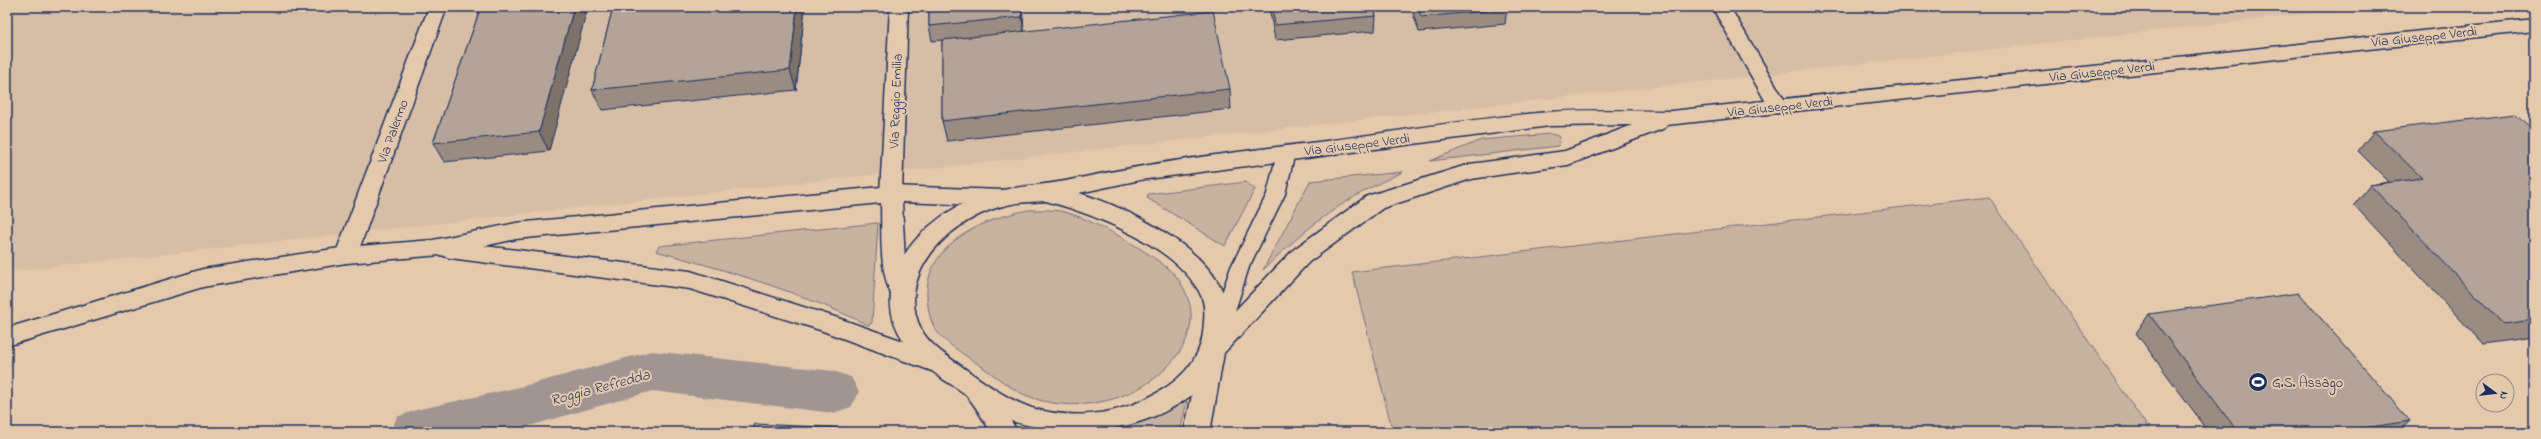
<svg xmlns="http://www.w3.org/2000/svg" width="2541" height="439" font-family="'Indie Flower',sans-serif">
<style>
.built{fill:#d6bea6}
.green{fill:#c8b3a0;stroke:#72717f}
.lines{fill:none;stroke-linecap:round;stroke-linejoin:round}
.canal{fill:#a09592;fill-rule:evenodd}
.service-casing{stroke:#1b2f5e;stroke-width:3}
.minor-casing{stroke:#1b2f5e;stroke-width:3}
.tertiary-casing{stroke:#1b2f5e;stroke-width:3}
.secondary-casing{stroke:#1b2f5e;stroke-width:3}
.service{fill:#e5c9ac;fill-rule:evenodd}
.minor{fill:#e5c9ac;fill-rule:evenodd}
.tertiary{fill:#e5c9ac;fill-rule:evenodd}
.secondary{fill:#e5c9ac;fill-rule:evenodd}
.wall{fill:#9a8c83;stroke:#1b2f5e}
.shaded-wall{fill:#7d726a;stroke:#1b2f5e}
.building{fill:#b3a398;stroke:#1b2f5e}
.labels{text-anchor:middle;stroke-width:4;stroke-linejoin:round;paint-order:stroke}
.street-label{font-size:14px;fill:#1b2f5e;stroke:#e5c9ac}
.poi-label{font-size:14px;fill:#1b2f5e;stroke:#e5c9ac;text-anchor:start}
.water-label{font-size:15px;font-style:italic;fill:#2f3e66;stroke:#e5c9ac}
</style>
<rect width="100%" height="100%" fill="#e5c9ac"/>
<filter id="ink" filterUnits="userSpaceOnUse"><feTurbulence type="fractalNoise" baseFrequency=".025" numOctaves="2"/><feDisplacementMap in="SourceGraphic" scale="8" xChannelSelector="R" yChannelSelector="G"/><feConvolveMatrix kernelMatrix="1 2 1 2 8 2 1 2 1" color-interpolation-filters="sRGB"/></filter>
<g filter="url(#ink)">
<path class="built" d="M7 7H2368L7 272Z"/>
<path class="green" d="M1551 134 1558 136 1560 142 1558 146 1430 161 1481 140Z
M1403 172C1343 199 1310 224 1263 270L1310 181Z
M1246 182 1255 189 1225 246 1147 198 1148 194Z
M1989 197 2151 432H1393L1352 272Z
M1029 210C1042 210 1056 209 1068 213 1096 221 1152 253 1173 273 1182 282 1190 299 1191 312 1193 339 1175 362 1155 378 1118 406 1061 414 1019 392 1006 385 994 375 981 366 968 357 949 346 938 333 930 323 928 309 927 297 925 243 985 218 1029 210Z
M878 223 872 323 868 325C800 292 729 271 656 251L659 246Z
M1175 397 1187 401 1180 432H1024L1021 429 1029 425 1060 432H1100L1137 420Z"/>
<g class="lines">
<path class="canal" d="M652 351 833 371 851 377 859 392 851 407 833 413 652 391 508 432H390L397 417 416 410 524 386Z"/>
<defs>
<path id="service" d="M1286 147 1292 149 1295 153 1285 194 1249 267 1228 333 1225 338 1218 341 1211 338 1208 333 1231 267 1267 194 1277 153 1280 149Z"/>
<path id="minor" d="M429 7H447L357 255 354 261 346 263 338 261 335 255Z
M890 7H908L902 194 899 199 891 202 883 199 880 194Z
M1712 7H1730L1788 106 1785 111 1778 113 1771 111Z"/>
<path id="tertiary" d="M891 186 1002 190 1010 192 1013 198 1010 204 1002 206 902 202 905 261 914 294 910 300 902 303 894 300C878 272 882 234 881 203L516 239 484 246 690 271 835 317 949 357 952 364 949 371 940 374 820 330 690 289 450 258 441 255 346 263 203 287 7 346V328L203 269 346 247 433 240 516 223Z"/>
<path id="secondary" d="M2534 19V31L1667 125 1665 128 1568 165 1471 179 1383 208 1309 262 1224 353 1210 432H1184L1192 395C1139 434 1073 439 1011 421L1018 432H991C983 420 975 404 965 394 958 388 948 383 940 377 913 357 887 330 891 293 895 250 934 217 970 200 1003 185 1040 187 1075 179 1158 161 1242 151 1326 141 1400 131 1475 118 1549 112 1589 109 1631 111 1671 111ZM1632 125 1565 151 1470 164 1367 196 1293 250 1228 318C1230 256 1129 208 1079 193L1140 180 1550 126ZM1046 201C1094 214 1182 248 1202 298 1206 309 1204 321 1203 333 1199 366 1172 387 1143 400 1110 416 1068 419 1032 408 1008 400 985 383 964 368 950 358 929 345 921 329 895 275 947 224 996 208 1012 202 1029 202 1046 201Z"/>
</defs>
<use href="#service" class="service-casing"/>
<use href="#minor" class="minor-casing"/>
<use href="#tertiary" class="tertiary-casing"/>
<use href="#secondary" class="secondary-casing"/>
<use href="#service" class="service"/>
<use href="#minor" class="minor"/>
<use href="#tertiary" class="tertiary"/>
<use href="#secondary" class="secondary"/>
</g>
<path class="wall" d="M481 7 549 151 444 162 433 143Z
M613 7H805L796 90 602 110 592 90Z
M929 7H1022L1024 31 1230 89 1231 109 947 141 942 121V40L932 41 929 26Z
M1269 7H1374L1376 16 1375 31 1275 40Z
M1411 7H1507V9L1505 24 1419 32Z
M2374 131 2534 132V337L2483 344 2354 205 2370 185 2389 182 2358 151Z
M2149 314 2410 421 2398 432H2209L2136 333Z"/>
<path class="shaded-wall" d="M574 7H588L549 151 539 132Z
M797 7H805L796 90 790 70Z
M1021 7H1022L1024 32 1022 17Z"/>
<path class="building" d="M481 7H574L539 132 433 143Z
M613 7H797L790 70 592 90Z
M929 7H1021L1022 17 929 26Z
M1272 7H1374L1376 16 1275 25Z
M1418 7H1507V9L1421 17Z
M1213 11 1230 89 942 121V40Z
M2515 114 2534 132V320L2503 324 2370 185 2422 178 2374 131Z
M2299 293 2410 421 2338 432H2238L2149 314Z
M755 424 845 428 843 432H752Z"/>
</g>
<defs>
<symbol id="stadium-disc" viewBox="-11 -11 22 22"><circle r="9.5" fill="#1b2f5e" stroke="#e5c9ac"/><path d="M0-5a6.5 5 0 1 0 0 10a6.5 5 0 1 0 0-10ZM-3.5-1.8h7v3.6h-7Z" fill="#fff"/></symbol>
</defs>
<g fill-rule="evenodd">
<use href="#stadium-disc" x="2247" y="371" width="22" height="22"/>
</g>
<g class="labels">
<g class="street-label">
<text transform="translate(2424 36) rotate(-6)" y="5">Via Giuseppe Verdi</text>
<text transform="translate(2102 71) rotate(-6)" y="5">Via Giuseppe Verdi</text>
<text transform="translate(895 101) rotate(-88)" y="5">Via Reggio Emilia</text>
<text transform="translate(1780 106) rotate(-6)" y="5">Via Giuseppe Verdi</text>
<text transform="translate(392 131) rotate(-70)" y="5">Via Palermo</text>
<text transform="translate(1357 144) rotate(-7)" y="5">Via Giuseppe Verdi</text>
</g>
<g class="poi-label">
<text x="2272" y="387">G.S. Assago</text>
</g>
<g class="water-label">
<text transform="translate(600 387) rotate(-15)" y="5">Roggia Refredda</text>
</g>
</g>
<rect width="2541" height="439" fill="none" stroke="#e5c9ac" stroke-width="24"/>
<rect x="12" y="12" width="2517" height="415" fill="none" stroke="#1b2f5e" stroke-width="1.5" filter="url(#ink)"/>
<g transform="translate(2495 393) rotate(105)"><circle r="19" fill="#e5c9ac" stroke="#948b8d"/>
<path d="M0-3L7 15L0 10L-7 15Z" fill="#1b2f5e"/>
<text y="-6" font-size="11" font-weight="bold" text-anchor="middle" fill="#1b2f5e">N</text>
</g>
</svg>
